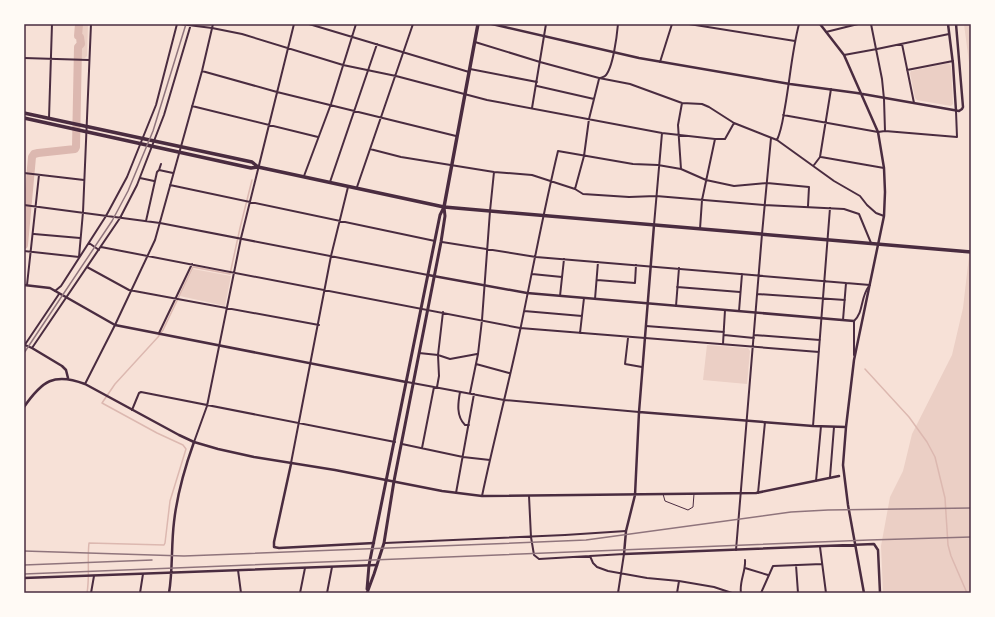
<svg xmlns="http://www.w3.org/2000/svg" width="995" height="617" font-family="'Alegreya Sans',sans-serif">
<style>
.green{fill:#ebcfc5}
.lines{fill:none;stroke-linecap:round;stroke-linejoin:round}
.stream{stroke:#dcb8b0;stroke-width:1.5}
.river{stroke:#dcb8b0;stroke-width:8}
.service{stroke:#4a2c40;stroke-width:1}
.minor{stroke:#4a2c40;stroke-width:2}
.tertiary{stroke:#4a2c40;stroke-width:2.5}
.secondary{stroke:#4a2c40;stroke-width:3}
.trunk{stroke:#4a2c40;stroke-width:3.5}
.rail{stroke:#8f747c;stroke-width:1.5}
.neatline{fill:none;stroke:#4a2c40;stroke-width:1.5}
</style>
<rect width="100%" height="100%" fill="#f7e1d7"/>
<path class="green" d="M77 24H88L87 56 85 58H76Z
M964 24H971V78Z
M949 63 951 66 953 104 951 106 917 100 915 98 910 73 911 71Z
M971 239V593H883L881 546 890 497 903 471 912 434 952 355 963 308Z
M193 269 231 276 225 306 180 296Z
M707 345 748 348 750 351 747 384 703 380Z"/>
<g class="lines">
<path class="stream" d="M865 369 909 417 927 442 935 457 945 498 948 545 951 556 967 593
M87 593C90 576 87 560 89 543L164 545 165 543 170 501 186 449 183 445 157 433 102 403 115 384 158 337 163 330 193 267 230 274 240 228 252 180"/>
<path class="river" d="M24 245 32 157 34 154 38 153 75 149 76 147 78 47 81 44 80 37 78 36 79 24"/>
<path class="service" d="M663 494 665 501 688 510 693 507 694 494"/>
<path class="minor" d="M180 24 212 28 242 34 343 65 396 76 487 100 662 133 715 139H725L734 123
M309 24 469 72
M689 24 795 41
M871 24 882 79 884 99 885 131
M826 32 858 24
M475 42 540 62 599 78 630 84 682 103 702 104 709 107 734 123 777 140 834 181 860 196 867 205 876 213 884 216
M902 44 914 103
M844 55 877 49 949 34
M24 58 89 60
M660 62 672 24
M470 69 537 82
M907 70 953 61
M202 71 277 92 456 136
M599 78C600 78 604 77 605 76 613 69 617 35 618 24
M537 86 594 99
M192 106 318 137
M532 108 546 24
M783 115 878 132 885 131 957 137 956 111
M49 118 52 24
M777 140C782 129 783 118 785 107 790 79 792 51 799 24
M370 149 401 157 494 172 532 175 575 189 583 194 629 197 656 196 764 205 844 209 859 214 871 243
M821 157 884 168
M161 164 159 170 173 173
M814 165 820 157 831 89
M681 169 678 125 682 103
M24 173 84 180
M304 176 331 104 356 24
M140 178 154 181
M330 182 377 44
M170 185 435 241
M357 187 413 24
M575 189 584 156 589 119 599 79
M24 205 160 223 428 275
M146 221 157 172 159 170
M654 225 662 133
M700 229 702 200 715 139
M34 234 80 238
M442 242 536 257 870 285
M89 243 99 250
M101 247 520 328 819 352
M24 251 79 257 83 212 91 24
M87 267 129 290 319 325
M532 274 562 277
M597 280 635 283 636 265
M27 285 39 175
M677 287 740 292
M55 291 61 286 106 216 127 177 156 105 177 24
M757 294 845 300
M560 296 564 259
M595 299 598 262
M676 306 679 268
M524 311 582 316
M739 311 742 274
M843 320 846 283
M646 326 724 332
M159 333 192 264
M580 333 584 298
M724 335 754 338
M754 335 820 340
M628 338 625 364 642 367
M723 344 725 310
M25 345 32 348 120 218 137 185 164 115 191 24
M24 346 59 294
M419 353 438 355 450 359 477 354
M854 355V321C864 312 860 298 869 286
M476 364 509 373
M407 382 504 400 639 412
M85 384 115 325 155 240 202 71 213 24
M437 387 439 376 438 355 443 312
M460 392C458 403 456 416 465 425H469
M470 393 478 354 482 320 490 211 494 172
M132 410 139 393 141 392 395 442
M813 426 830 208
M194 442 207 406 241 238 294 24
M402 444 463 457 490 460
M422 448 434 387
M291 463 331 256 348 187
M830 477 834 427
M816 481 821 426
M456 493 474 394
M758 493 765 422
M482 496C494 439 509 383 521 326 533 268 544 209 558 151L633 164 658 165 681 169 706 180 734 186 767 183 809 187 808 206
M529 496 531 537 534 555 539 559 624 554 618 593
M385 543 565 535 626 531
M820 547 826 593
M736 550 762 234 771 138
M590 556 593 563 597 567 608 571 647 578 679 581 714 587 732 593
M796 565 798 593
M745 568 768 575
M238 570 241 593
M91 593 94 576
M140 593 143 574
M300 593 305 568
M327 593 332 567
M677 593 679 581
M741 593C739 582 746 571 745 560
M761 593 773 566 822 564"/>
<path class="tertiary" d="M492 24 639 58 790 84 857 93 959 111 962 109 963 107 956 24
M820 24 844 55 878 132 884 168 885 192 884 216 854 360 846 427 843 465 848 505 864 593
M948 24 953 64 956 111
M654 225 639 412 635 495 626 531 624 554 874 544 878 550 880 593
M428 275 527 293 854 321
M24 285 50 288 115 325 406 382
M32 348 62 366 66 370 68 378
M24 407C42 381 54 372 85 384L179 435 194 442 218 449 254 457 335 470 442 491 482 496 756 493 839 476
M639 412 813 426 846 427
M291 464 274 542V547L279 548 374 543
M24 578 377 565
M169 593C173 570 171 546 174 522 177 495 185 467 194 442"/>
<path class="secondary" d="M367 589 369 565 440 215 444 207
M367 593 374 574 384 543 394 481 441 242 445 216 444 207"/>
<path class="trunk" d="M24 113 252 162 258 167
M24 118 251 168 258 167 444 207 971 252
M444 207 478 24"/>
<path class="rail" d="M24 353 112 221 128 191 153 131 186 24
M24 551 184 556 490 544 586 540 791 512 828 510 971 508
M24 565 152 560
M24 574 869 540 971 537"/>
</g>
<rect width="995" height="617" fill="none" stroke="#fffaf5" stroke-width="50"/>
<rect x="25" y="25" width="945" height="567" class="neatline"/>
</svg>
